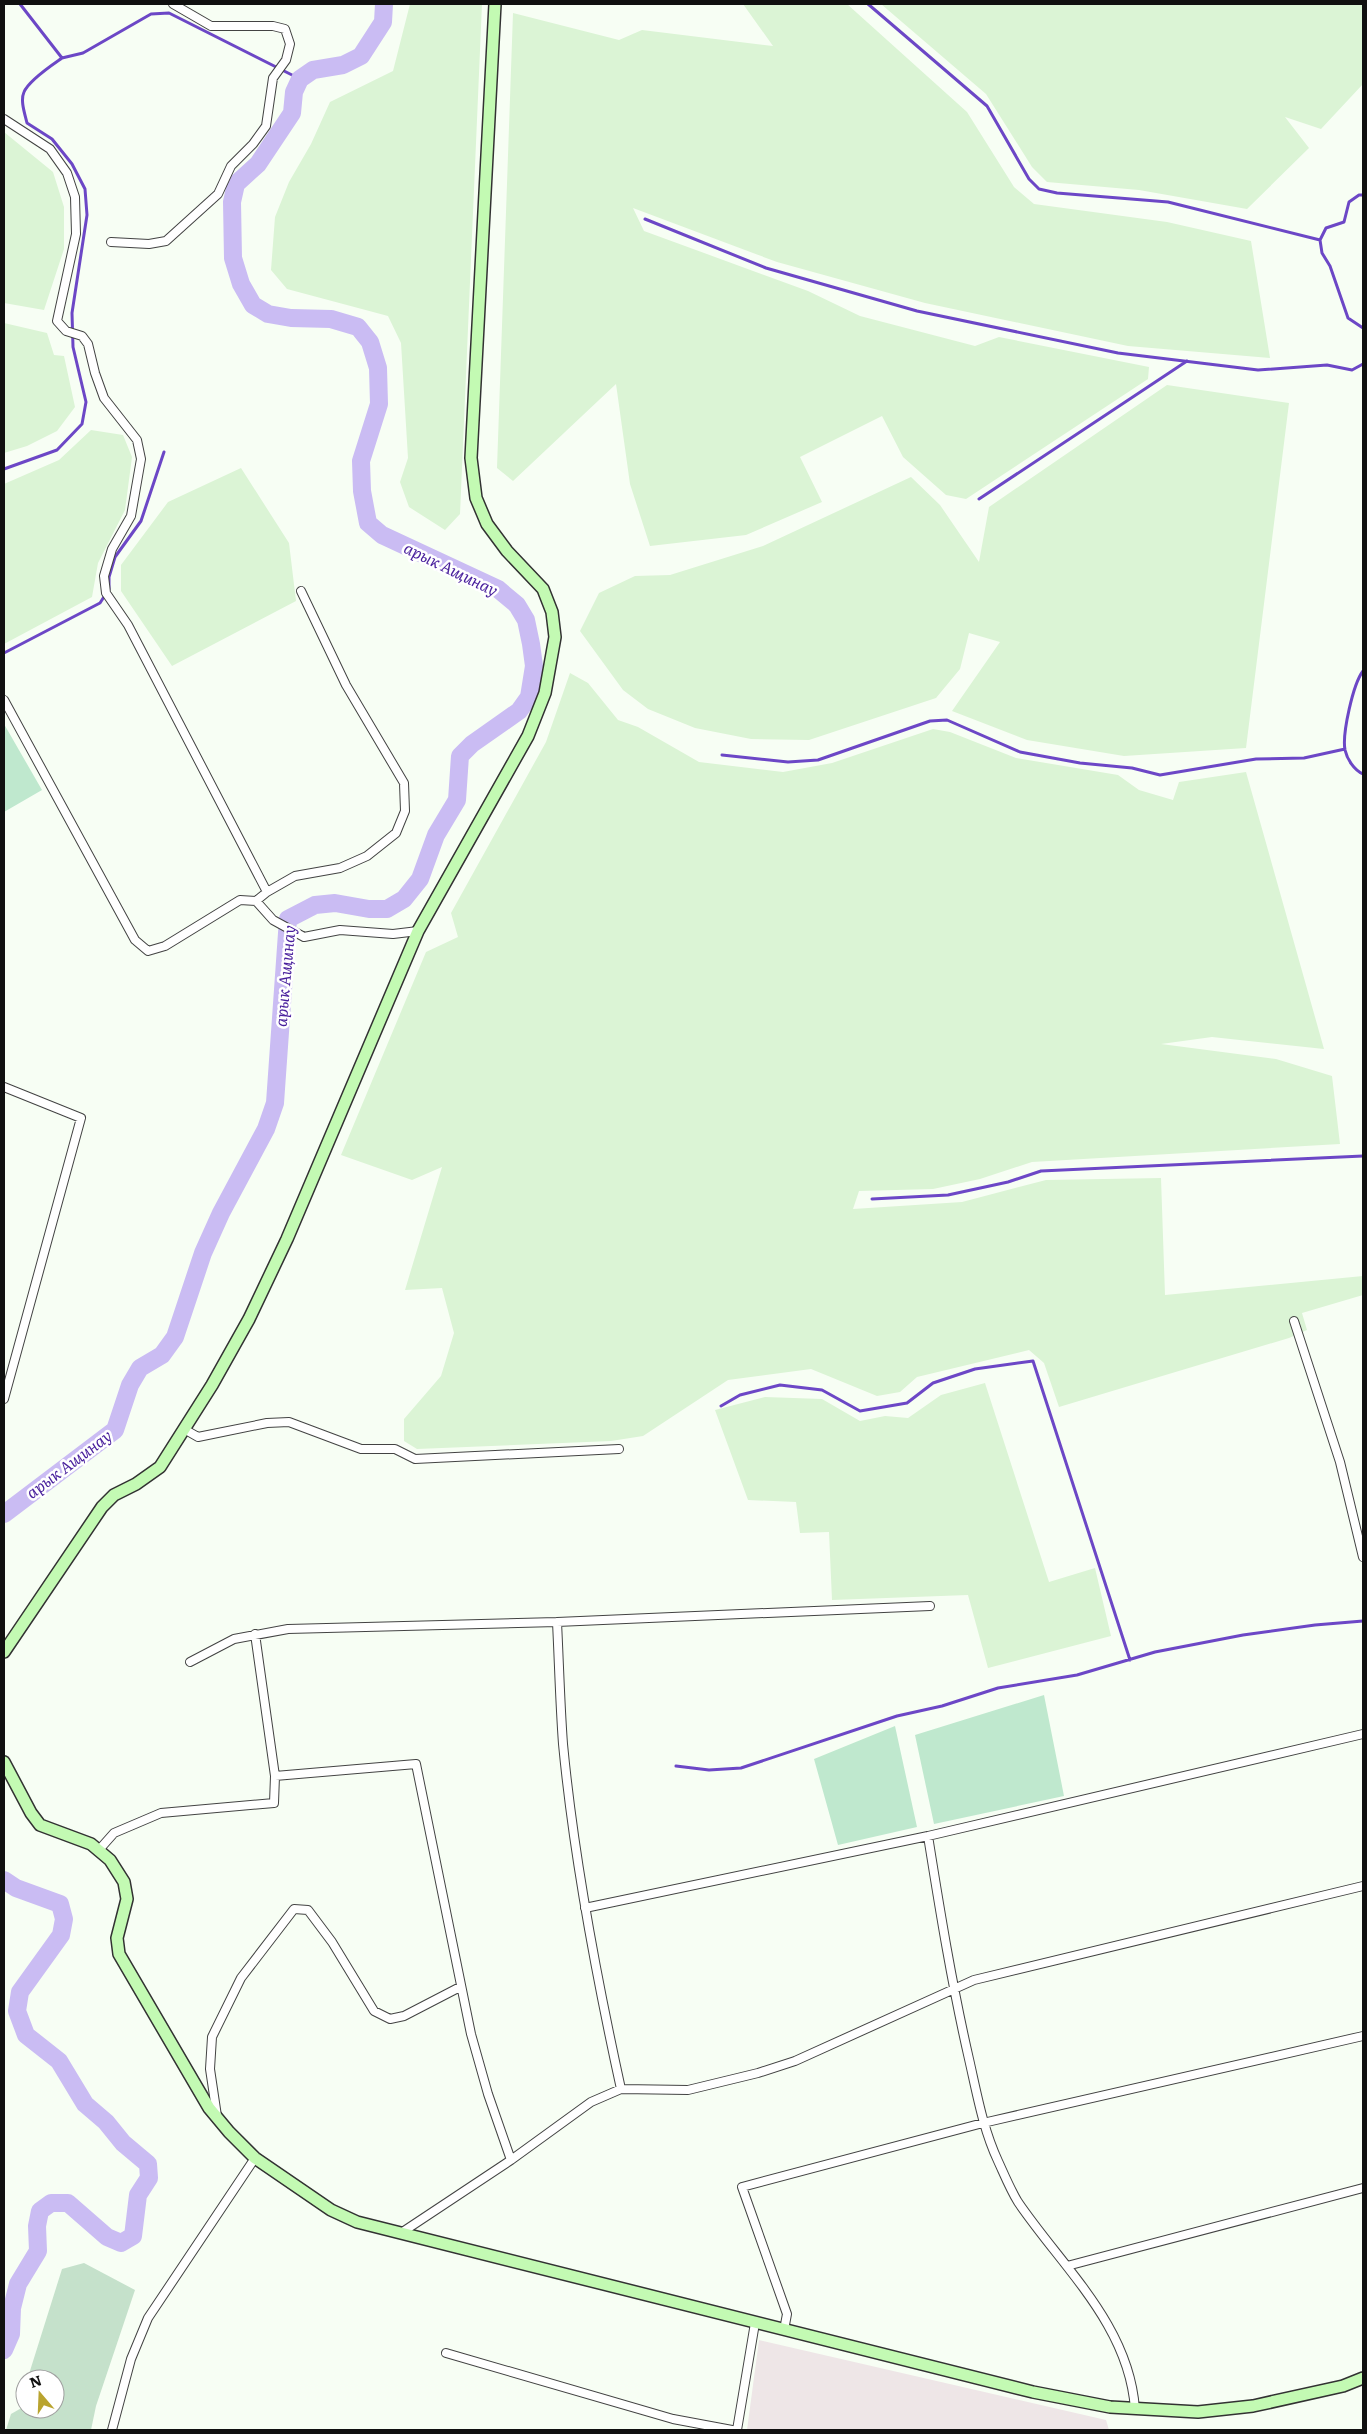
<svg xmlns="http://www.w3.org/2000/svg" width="1367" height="2434" font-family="Literata,serif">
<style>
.industrial{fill:#eee6e7}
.farmland{fill:#dbf4d5}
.green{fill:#bfe8ce}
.cemetery{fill:#c5e1cb}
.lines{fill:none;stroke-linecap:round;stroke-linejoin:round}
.stream{stroke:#6c47c6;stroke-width:3}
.river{stroke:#cabcf3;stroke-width:18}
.street-casing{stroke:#434343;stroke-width:10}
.secondary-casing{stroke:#323232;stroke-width:14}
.street{stroke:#fff;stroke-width:8}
.secondary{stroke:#c3fab3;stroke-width:11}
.labels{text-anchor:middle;stroke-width:5;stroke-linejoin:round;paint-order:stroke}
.water-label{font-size:16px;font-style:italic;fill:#481f9c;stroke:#fff}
</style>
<rect width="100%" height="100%" fill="#f7fef4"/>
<path class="industrial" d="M759 2340 1106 2420 1109 2430H747Z"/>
<path class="farmland" d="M410 4H482L460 514 445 530 409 507 400 482 408 458 401 343 388 316 287 289 271 270 275 217 289 182 311 144 330 102 393 71Z
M743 4H847L967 112 1014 187 1034 204 1167 222 1251 241 1270 358 1128 346 925 303 777 262 633 208 644 231 808 291 860 316 975 346 999 337 1149 367 1148 379 966 499 946 495 903 457 882 416 800 457 822 502 746 535 650 546 630 484 616 384 513 481 497 468 513 13 619 40 642 30 773 46Z
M881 4H1363V84L1321 129 1285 117 1309 148 1247 209 1139 190 1047 182 1032 167 986 94Z
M4 132 53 172 64 207V249L44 310 4 303Z
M4 323 47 333 54 355 64 356 75 407 57 431 27 446 4 453Z
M1167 385 1289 403 1246 748 1124 756 1027 740 952 711 1000 642 969 633 960 669 936 698 809 740 751 739 695 728 648 709 623 690 580 631 599 593 635 576 670 575 763 546 911 477 940 505 979 562 989 507Z
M91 430 123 435 132 457 125 510 98 563 92 597 4 644V484L59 460Z
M241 468 289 543 296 601 172 666 121 591V565L168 502Z
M570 673 588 683 618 720 638 727 699 762 783 772 832 763 933 729 950 732 1016 758 1118 775 1139 790 1173 800 1179 782 1246 772 1324 1049 1212 1037 1161 1044 1276 1059 1332 1076 1340 1144 1032 1162 980 1179 933 1189 859 1191 853 1209 962 1202 1046 1180 1161 1178 1165 1295 1363 1276V1295L1302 1313 1307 1330 1289 1338 1059 1407 1044 1363 1029 1350 917 1377 900 1392 877 1396 811 1369 728 1380 643 1436 611 1441 417 1449 404 1441V1419L441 1376 454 1333 442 1288 405 1290 442 1167 412 1180 341 1155 426 952 458 937 451 913 546 742Z
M985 1383 1049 1582 1095 1568 1111 1636 988 1668 968 1595 832 1600 829 1532 800 1533 796 1502 748 1500 715 1410 765 1397 822 1399 860 1421 885 1416 908 1418 941 1395Z"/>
<path class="green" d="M4 724 42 790 4 812Z
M1044 1695 1064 1796 934 1824 915 1735Z
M895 1726 917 1827 838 1845 814 1759Z"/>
<path class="cemetery" d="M84 2263 135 2290 96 2406 91 2430H6L11 2414 25 2406V2409H55V2379H30L29 2374 62 2269Z"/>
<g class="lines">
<path class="stream" d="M20 4 62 58 83 53 151 14 169 13 300 79
M868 4 987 106 1029 179 1039 189 1057 193 1168 202 1320 240
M1363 195H1359L1349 202 1344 222 1326 228 1320 240 1322 253 1330 266 1348 318 1363 328
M645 219 766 268 917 311 1118 353 1258 370 1327 365 1352 370 1363 364
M4 469 57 450 82 424 86 402 73 347 72 313 87 215 85 189 72 164 52 139 27 123C25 114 20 101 24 92 29 80 52 65 62 58
M979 499 1187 361
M4 653 100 603 109 589V577L115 557 141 521 164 452
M1363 671C1353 684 1342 734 1345 750 1347 759 1354 770 1363 774
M722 755 788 762 818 760 930 721 947 720 1020 752 1080 763 1132 768 1160 775 1256 759 1304 758 1345 749
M872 1199 948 1195 1008 1182 1041 1171 1363 1156
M721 1406 740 1395 780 1385 822 1390 860 1411 907 1403 933 1383 975 1369 1033 1361 1130 1660
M676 1766 709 1770 741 1768 897 1716 942 1706 998 1688 1077 1675 1155 1652 1243 1635 1315 1625 1363 1621"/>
<path class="river" d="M4 1514 115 1430 130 1385 140 1368 162 1355 175 1337 203 1253 221 1213 266 1129 275 1103 288 919 315 905 335 903 369 909H387L404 899 420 879 436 835 457 800 460 756 472 744 519 711 529 697 534 666 531 644 526 620 517 605 498 589 382 535 368 523 362 491 361 461 379 404 378 368 370 342 358 327 331 319 291 318 268 314 253 305 241 284 233 258 232 202 236 184 258 164 292 113 294 92 300 79 313 70 343 65 361 56 383 22 384 4
M4 1880 16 1888 60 1904 64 1919 61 1935 20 1992 17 2011 26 2035 59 2061 85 2104 106 2122 123 2143 148 2164 149 2178 138 2195 133 2236 121 2243 107 2237 68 2203H51L40 2211 37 2226 38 2251 18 2284 12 2308 11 2334 4 2350"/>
<defs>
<path id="street" d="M4 119 50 149 67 173 75 197 76 234 57 321 66 331 82 336 88 344 95 373 104 398 137 440 141 459 131 516 112 549 104 576 106 593 128 625 267 892
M111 242 149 244 166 241 218 194 231 166 253 144 266 126 273 78 286 60 290 44 285 29 273 26H211L173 4
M4 700 135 940 148 951 165 946 240 900 256 901 273 920 304 937 340 930 393 934 418 931
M256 901 267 892 295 876 340 868 367 856 396 833 405 811 404 783 346 685 301 591
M4 1087 81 1118 4 1399
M1294 1321 1340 1462 1363 1557
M184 1429 198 1437 267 1423 289 1422 361 1449H395L415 1459 619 1449
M557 1622C559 1662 560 1703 563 1744 574 1860 596 1975 621 2089
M190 1662 234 1639 288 1629 557 1622 930 1606
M275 1776 416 1764 471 2034 488 2094 511 2160
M928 1836C940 1911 952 1985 969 2059 977 2094 983 2129 998 2161 1004 2174 1010 2189 1018 2202 1063 2268 1129 2325 1135 2409
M98 1851 114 1833 161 1813 274 1803 275 1776 255 1634
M585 1908 928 1836 1363 1734
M217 2116 210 2069 212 2037 241 1978 294 1909 308 1910 332 1942 374 2011 390 2019 404 2016 460 1987
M401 2233 511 2160 591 2102 621 2089 688 2090 758 2073 795 2061 974 1980 1363 1886
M1067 2266 1363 2188
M784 2330 787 2314 742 2187 983 2123 1363 2036
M446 2353 673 2419 732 2430
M112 2430 131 2359 148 2318 255 2158
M737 2430 755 2323"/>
<path id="secondary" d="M4 1652 102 1507 114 1495 136 1484 160 1467 212 1385 249 1319 287 1239 418 931 528 736 545 693 555 637 552 612 543 589 507 551 487 524 476 498 471 458 495 4
M4 1762 31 1813 40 1825 91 1844 110 1860 124 1882 127 1899 117 1938 119 1954 209 2108 229 2132 255 2158 331 2210 357 2222 1033 2392 1110 2407 1198 2412 1253 2406 1343 2386 1363 2378"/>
</defs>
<use href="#street" class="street-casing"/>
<use href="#secondary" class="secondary-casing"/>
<use href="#street" class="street"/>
<use href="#secondary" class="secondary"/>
</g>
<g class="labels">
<g class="water-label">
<text transform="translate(451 569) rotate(26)" y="6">арык Ащинау</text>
<text transform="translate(285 976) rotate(-85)" y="6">арык Ащинау</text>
<text transform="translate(69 1464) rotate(-37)" y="6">арык Ащинау</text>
</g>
</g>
<rect width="1367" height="2434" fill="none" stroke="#101010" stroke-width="10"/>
<g transform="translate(40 2394) rotate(341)"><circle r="24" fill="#ffffff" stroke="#9f9f9f"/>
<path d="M0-4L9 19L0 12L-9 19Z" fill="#b9a42f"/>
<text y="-8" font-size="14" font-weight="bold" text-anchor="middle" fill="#101010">N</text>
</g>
</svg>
